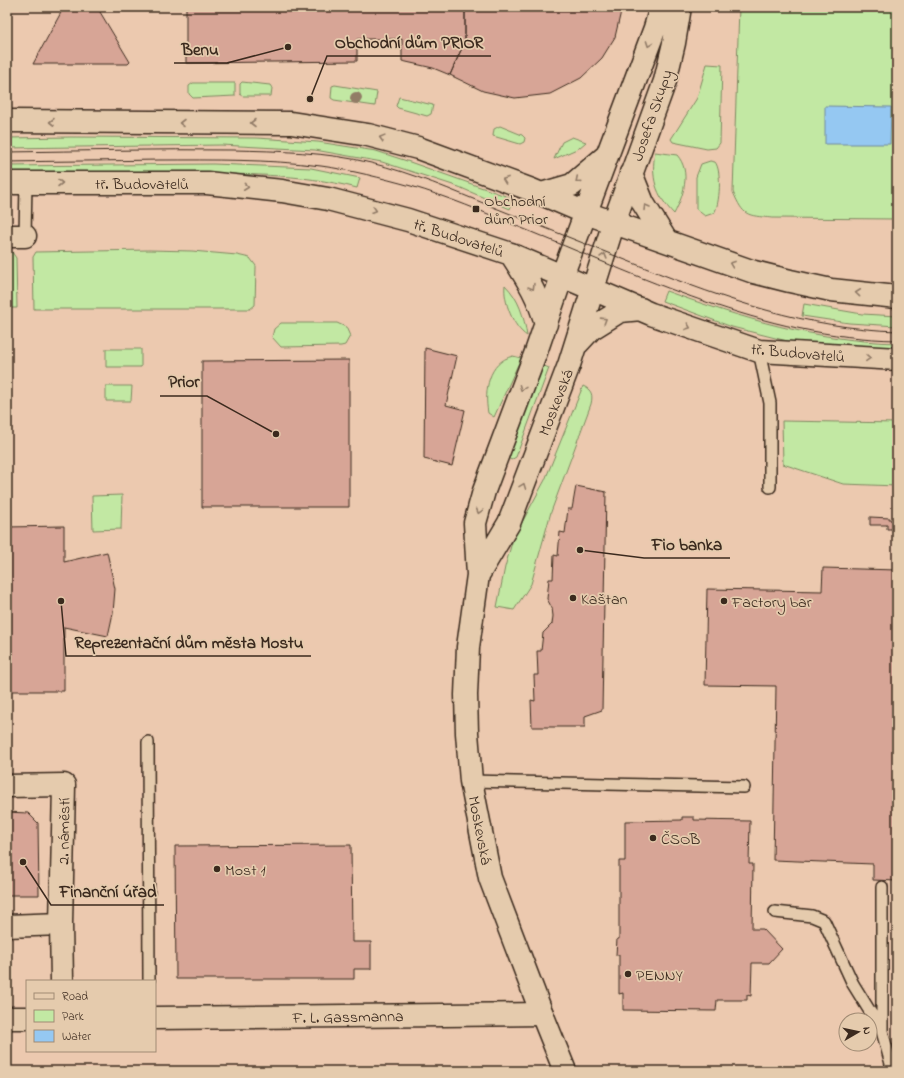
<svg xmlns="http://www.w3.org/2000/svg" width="904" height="1078" font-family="'Indie Flower',sans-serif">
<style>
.green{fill:#c2e8a3;stroke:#7e8960}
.water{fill:#95c8f2;stroke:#71899d}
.building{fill:#d7a596;stroke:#3b2a1e}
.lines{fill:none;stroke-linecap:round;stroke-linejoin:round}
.service-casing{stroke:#3b2a1e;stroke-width:14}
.minor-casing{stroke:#3b2a1e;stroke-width:25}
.tertiary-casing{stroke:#3b2a1e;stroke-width:25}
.service{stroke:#e5cbad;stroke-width:11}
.minor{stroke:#e5cbad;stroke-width:22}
.tertiary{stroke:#e5cbad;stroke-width:22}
.tram{stroke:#3b2a1e;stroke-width:1}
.tree{fill:#927c66}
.oneway{stroke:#907a66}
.poi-dot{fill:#3b2a1e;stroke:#e5cbad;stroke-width:1.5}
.labels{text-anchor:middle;stroke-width:3.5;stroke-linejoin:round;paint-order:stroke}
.street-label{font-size:16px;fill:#3b2a1e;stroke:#e5cbad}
.poi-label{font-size:16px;fill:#3b2a1e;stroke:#e5cbad;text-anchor:start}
.leader{fill:none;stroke:#3b2a1e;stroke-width:1.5}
.callout-dot{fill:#3b2a1e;stroke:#e5cbad;stroke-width:1.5}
.callout-label{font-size:17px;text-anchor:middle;font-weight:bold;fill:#3b2a1e;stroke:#e5cbad;stroke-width:3.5;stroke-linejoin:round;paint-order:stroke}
</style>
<rect width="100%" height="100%" fill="#ecc9af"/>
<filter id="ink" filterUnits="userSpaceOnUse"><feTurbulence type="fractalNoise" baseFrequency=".025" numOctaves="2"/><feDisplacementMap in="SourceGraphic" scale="8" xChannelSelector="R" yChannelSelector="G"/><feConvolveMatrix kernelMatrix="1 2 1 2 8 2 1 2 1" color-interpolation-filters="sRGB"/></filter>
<g filter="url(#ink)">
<path class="green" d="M739 7H897V219L772 218C746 215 744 217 733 192Z
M707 64 722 65 720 143 716 148 707 149 673 142 671 139 673 136 697 98Z
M242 82 270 85 272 88 271 96H243L240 94V84Z
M193 83H235V96L193 98 189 94V86Z
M335 85 377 92 375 106 334 100 331 98 332 86Z
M399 97 433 105 431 114 427 116 398 108 396 106Z
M500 126 522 135 525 138 524 142 520 144 493 136 494 129Z
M71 137 257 138 318 142 376 151 407 161 514 199 510 209 459 187 382 162 315 150 221 145 7 148V138Z
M572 137 586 142 579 148 554 159 562 142Z
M655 152 677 155C692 172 683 197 674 214 655 194 651 178 655 152Z
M710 161 715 162C722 170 720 205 714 213L705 216 696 209V177L701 164Z
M213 164 311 168 360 178 357 188C299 173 240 174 180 174 122 174 65 175 7 175V166Z
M149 250 192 251 237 255 250 258 256 266 255 305 250 309H34L33 257 36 252Z
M8 251 12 252 16 258 17 308H7Z
M505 285C519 299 524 316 527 336 513 327 503 301 505 285Z
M666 291C741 318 817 341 897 343V354L799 344 732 327 662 301Z
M804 304 862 314 897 316V326L849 323 802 316Z
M281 323H337L346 327 350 336 345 345 341 346 281 347 272 337 274 329Z
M106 349H141V367H106Z
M513 356 521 358 494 417 488 413C484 391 488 362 513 356Z
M542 365 549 368 516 457 511 460 507 457Z
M106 386H132L131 401H106Z
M583 386C592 390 593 395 591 404L551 512 531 584 514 610 497 607 505 567 513 539 545 480Z
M782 421 897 423V486L843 484 783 464Z
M122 495 121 529 93 530 92 496Z"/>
<path class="water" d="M825 106 891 107 890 144H825Z"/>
<path class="building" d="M64 7H97L130 62 128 64H33Z
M186 7H465V41L450 75 433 68 402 61V39H357V61L186 63Z
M465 7H622L615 37 602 58 581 78 550 94 515 98 483 91 450 75 465 41Z
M425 348 457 356 446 405 465 410 452 466 424 459Z
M349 360V507H202V361Z
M576 486 606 492 602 710 585 716V727H532L531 700 535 701 534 675H538L537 651H541L543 633 552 624 553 616 552 608 547 599 549 579H553L554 555 558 556 560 532 565 533 568 509H572Z
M870 517 890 518V520L897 521V529H887V525H870Z
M64 526V562L107 552 115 589 113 613 108 636 64 627V691H7V527Z
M823 568 897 570V881L873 880V864L773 860 776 686 705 685 707 589 822 591Z
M7 812 28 813 38 823 39 895H7Z
M682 817H694V820L750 821 749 864H753L752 929H763L782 949 769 963H752L751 996 747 995V1000H717L716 1011 623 1010V993L619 994V955H616L617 939H619V861H625V821L682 820Z
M351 845 352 942H371V969H354V979H176L175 846Z"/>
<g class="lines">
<defs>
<path id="service" d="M25 236 26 183
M759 351 770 403V487
M148 742 149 981
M471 781 744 787
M775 912 812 916 824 921 853 984 882 1031 893 1071
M882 1030V887"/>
<path id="minor" d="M7 236H25
M7 786 64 785 61 924 62 981
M7 926 61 924
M7 1018H27
M155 1018 542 1014"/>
<path id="tertiary" d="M7 121 291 123 368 135 418 148 532 190 586 213 754 272 790 281 831 290 897 297
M631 173 643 203 666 240
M7 183H207L282 191 328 199 408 220 508 253 651 314 759 351 897 359
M541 194 572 185 606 156
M511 254C527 279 538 295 546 324
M578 343 591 329 620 311 641 309
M478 575 509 523 569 365 614 222 665 81 674 43 680 7
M565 1071 542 1014 490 878 471 781 467 733 466 695 468 647 478 575 475 523 484 491 536 352 562 276 655 28 661 7"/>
</defs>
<use href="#service" class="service-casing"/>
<use href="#minor" class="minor-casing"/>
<use href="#tertiary" class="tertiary-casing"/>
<use href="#service" class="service"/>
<use href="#minor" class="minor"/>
<use href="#tertiary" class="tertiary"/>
<path class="tram" d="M7 152C82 151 158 149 233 150 279 151 327 152 371 163 413 173 453 191 493 207 543 227 593 247 643 267 727 300 805 328 897 331
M7 162C58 161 109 161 159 160 213 160 267 159 321 166 351 170 382 178 411 186 448 197 484 212 519 227 640 276 764 338 897 340"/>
</g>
<circle class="tree" cx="356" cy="98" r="6"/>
<defs><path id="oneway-chevron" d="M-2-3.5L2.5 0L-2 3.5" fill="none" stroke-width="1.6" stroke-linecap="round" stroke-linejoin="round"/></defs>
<g class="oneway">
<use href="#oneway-chevron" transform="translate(649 44) rotate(110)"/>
<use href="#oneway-chevron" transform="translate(52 122) rotate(-180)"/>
<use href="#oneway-chevron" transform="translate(182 123) rotate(-180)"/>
<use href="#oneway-chevron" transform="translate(253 123) rotate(-180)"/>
<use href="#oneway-chevron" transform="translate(382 138) rotate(-165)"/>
<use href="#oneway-chevron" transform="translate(505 180) rotate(-160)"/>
<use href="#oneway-chevron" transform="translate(578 180) rotate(140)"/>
<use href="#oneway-chevron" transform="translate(60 183)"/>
<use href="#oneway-chevron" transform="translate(246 187) rotate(6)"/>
<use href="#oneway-chevron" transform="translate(646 207) rotate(-121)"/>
<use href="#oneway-chevron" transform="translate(374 210) rotate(16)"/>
<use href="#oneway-chevron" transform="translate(604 256) rotate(-74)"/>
<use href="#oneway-chevron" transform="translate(732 264) rotate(-160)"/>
<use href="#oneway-chevron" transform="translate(532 287) rotate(59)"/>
<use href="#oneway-chevron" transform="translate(858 293) rotate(-174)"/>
<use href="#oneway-chevron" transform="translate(604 320) rotate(-32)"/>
<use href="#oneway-chevron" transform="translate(688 327) rotate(20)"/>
<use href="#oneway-chevron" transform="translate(868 358) rotate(3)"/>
<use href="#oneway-chevron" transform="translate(522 388) rotate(111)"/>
<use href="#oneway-chevron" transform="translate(523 486) rotate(-69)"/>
<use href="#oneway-chevron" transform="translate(479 511) rotate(106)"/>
</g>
</g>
<g class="poi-dot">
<rect x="472" y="205" width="8" height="8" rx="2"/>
<circle cx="573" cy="598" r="4"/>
<circle cx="724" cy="601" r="4"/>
<circle cx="653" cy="838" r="4"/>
<circle cx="217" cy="869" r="4"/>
<circle cx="628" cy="974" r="4"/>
</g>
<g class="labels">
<g class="street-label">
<text transform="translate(651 115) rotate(-71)" y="6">Josefa Skupy</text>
<text x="142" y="189">tř. Budovatelů</text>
<text transform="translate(459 237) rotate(18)" y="6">tř. Budovatelů</text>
<text transform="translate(798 352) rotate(5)" y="6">tř. Budovatelů</text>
<text transform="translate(555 402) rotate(-69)" y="6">Moskevská</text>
<text transform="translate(481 830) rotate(79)" y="6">Moskevská</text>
<text transform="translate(63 831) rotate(-89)" y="6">2. náměstí</text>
<text transform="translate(348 1016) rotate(-1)" y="6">F. L. Gassmanna</text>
</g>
<g class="poi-label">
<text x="484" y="206">Obchodní<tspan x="484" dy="18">dům Prior</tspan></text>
<text x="581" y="604">Kaštan</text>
<text x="732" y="607">Factory bar</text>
<text x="661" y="844">ČSOB</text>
<text x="225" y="875">Most 1</text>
<text x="636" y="980">PENNY</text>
</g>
</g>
<path class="leader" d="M310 99L327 56H491M288 47L227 63H174M276 434L207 396H160M580 550L644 558H730M61 601L66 656H311M23 862L51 905H164"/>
<g class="callout-dot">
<circle cx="310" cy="99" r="4"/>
<circle cx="288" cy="47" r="4"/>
<circle cx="276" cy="434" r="4"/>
<circle cx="580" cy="550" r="4"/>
<circle cx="61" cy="601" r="4"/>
<circle cx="23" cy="862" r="4"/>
</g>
<g class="callout-label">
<text x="409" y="48">Obchodní dům PRIOR</text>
<text x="200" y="55">Benu</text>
<text x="184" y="387">Prior</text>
<text x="687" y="550">Fio banka</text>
<text x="189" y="648">Reprezentační dům města Mostu</text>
<text x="108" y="897">Finanční úřad</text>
</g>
<rect width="904" height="1078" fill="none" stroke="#e5cbad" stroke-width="24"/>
<rect x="12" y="12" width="880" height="1054" fill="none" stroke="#3b2a1e" stroke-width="1.5" filter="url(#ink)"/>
<rect x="26" y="980" width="130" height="72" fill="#e5cbad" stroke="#a18b74"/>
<rect x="34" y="993" width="20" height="6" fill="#e5cbad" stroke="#a18b74"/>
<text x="62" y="1000" font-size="12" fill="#3b2a1e">Road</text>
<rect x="34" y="1010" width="20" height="12" fill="#c2e8a3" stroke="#a18b74"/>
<text x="62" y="1020" font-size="12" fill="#3b2a1e">Park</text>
<rect x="34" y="1030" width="20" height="12" fill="#95c8f2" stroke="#a18b74"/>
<text x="62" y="1040" font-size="12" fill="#3b2a1e">Water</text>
<g transform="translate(858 1032) rotate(81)"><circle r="19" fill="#e5cbad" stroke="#a18b74"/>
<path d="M0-3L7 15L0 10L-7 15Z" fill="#3b2a1e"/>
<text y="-6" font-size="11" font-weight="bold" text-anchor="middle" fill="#3b2a1e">N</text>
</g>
</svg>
